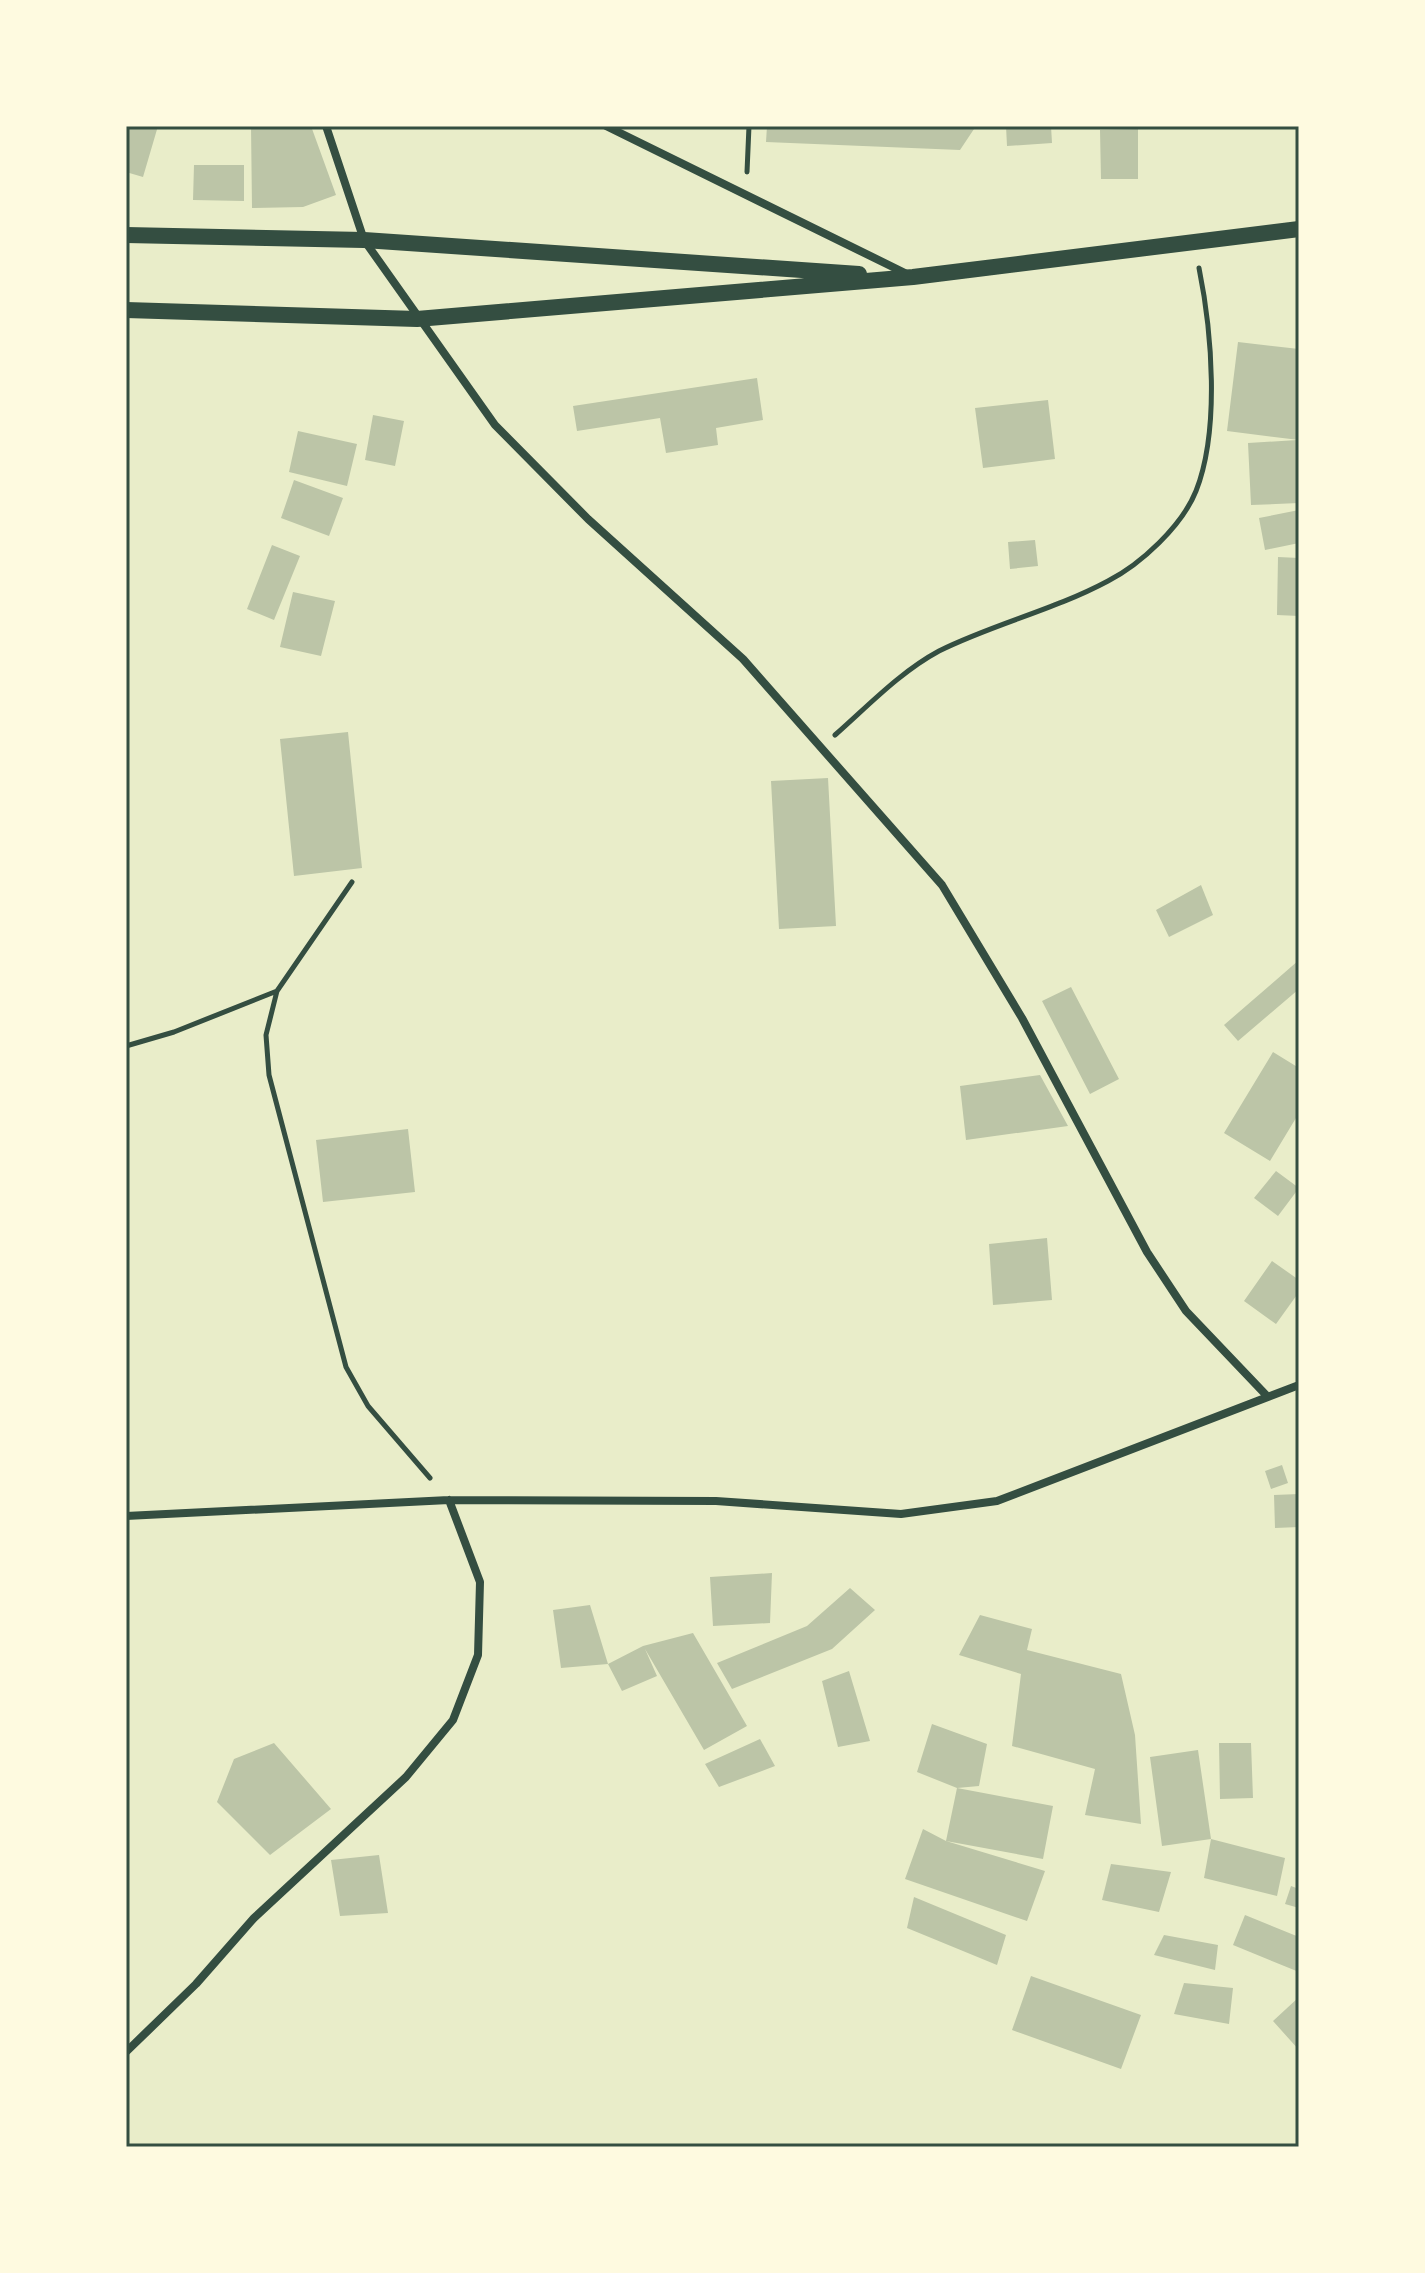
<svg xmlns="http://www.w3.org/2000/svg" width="1425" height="2273" font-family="'Open Sans',sans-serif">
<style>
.building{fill:#bcc5a7}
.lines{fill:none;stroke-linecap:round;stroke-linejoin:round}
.path{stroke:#344e41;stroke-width:5}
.minor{stroke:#344e41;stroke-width:8}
.secondary{stroke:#344e41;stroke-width:16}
.neatline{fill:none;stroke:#344e41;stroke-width:3}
</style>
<rect width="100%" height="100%" fill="#e9edc9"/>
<path class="building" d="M126 126H158L143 177 126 172Z
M251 126H311L336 195 303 207 252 208Z
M767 126H976L960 150 766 142Z
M1006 126H1051L1052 143 1007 146Z
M1138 129V179H1101L1100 130Z
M194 165H244V201L193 200Z
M1238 342 1299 349V440L1227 431Z
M757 378 763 420 716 428 718 445 666 453 660 418 577 431 573 406Z
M1048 400 1055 459 983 468 975 408Z
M373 415 404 421 395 466 365 460Z
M298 431 357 444 347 486 289 472Z
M1297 440 1299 503 1251 505 1248 443Z
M294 480 343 498 329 536 281 518Z
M1299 510V543L1265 550 1259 518Z
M1035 540 1038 566 1010 569 1008 542Z
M272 545 300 556 274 620 247 609Z
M1278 557 1299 558V616L1277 615Z
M293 592 335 601 321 656 280 647Z
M348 732 362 868 294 876 280 739Z
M828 778 836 926 779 929 771 781Z
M1201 885 1213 915 1169 937 1156 910Z
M1299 960V989L1238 1041 1224 1025Z
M1071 987 1119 1079 1090 1094 1042 1001Z
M1273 1052 1299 1068V1113L1270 1161 1224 1133Z
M1040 1075 1068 1126 966 1140 960 1086Z
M408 1129 415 1192 323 1202 316 1140Z
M1276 1171 1299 1188 1278 1216 1254 1198Z
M1047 1238 1052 1300 993 1305 989 1244Z
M1272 1261 1299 1280V1292L1276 1324 1244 1301Z
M1282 1465 1288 1483 1271 1489 1265 1471Z
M1299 1494V1527L1275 1528 1274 1495Z
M772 1573 770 1623 713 1626 710 1577Z
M850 1588 875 1610 832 1649 732 1689 717 1663 807 1626Z
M590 1605 608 1664 561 1668 553 1610Z
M980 1615 1032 1629 1027 1650 1121 1674 1135 1735 1141 1824 1085 1815 1095 1769 1012 1746 1021 1674 959 1655Z
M693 1633 747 1726 704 1750 645 1649 657 1676 622 1691 608 1664 643 1646Z
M849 1671 870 1741 838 1747 822 1681Z
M932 1724 987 1744 979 1786 957 1788 917 1772Z
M760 1739 775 1766 719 1787 705 1764Z
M274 1743 331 1809 270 1855 217 1802 234 1759Z
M1219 1743H1251L1253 1798 1220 1799Z
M1198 1750 1211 1839 1162 1846 1150 1757Z
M957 1788 1053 1806 1043 1859 946 1841 1045 1871 1027 1921 905 1879 923 1829 946 1841Z
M1211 1839 1285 1858 1277 1896 1204 1878Z
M379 1855 388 1913 340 1916 331 1860Z
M1111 1864 1171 1872 1159 1912 1102 1900Z
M1291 1886 1299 1889V1908L1285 1904Z
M914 1897 1006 1935 997 1965 907 1928Z
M1245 1915 1299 1937V1972L1233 1945Z
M1164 1935 1218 1945 1215 1970 1154 1955Z
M1031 1976 1141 2015 1121 2069 1012 2030Z
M1184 1983 1233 1988 1229 2024 1174 2014Z
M1299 1997V2050L1273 2021Z"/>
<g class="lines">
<path class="path" d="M747 172 749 126
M835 735C868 706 900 672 939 651 993 624 1054 610 1108 581 1141 564 1182 526 1196 491 1220 430 1212 332 1199 268
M352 882 277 991 266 1035 269 1075 346 1367 368 1406 430 1478
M126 1046 174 1032 277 991"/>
<path class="minor" d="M326 126 364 240 495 425 588 519 743 659 942 885 1022 1018 1147 1252 1186 1311 1267 1396
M606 126 907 274
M126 1516 449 1500 716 1501 901 1514 997 1501 1299 1385
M126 2052 196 1984 254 1918 406 1777 453 1720 478 1655 480 1582 449 1500"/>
<path class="secondary" d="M126 235 364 240 859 274
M126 310 417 319 913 277 1299 229"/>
</g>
<rect width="1425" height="2273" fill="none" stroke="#fefae0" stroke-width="256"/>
<rect x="128" y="128" width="1169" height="2017" class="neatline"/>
</svg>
